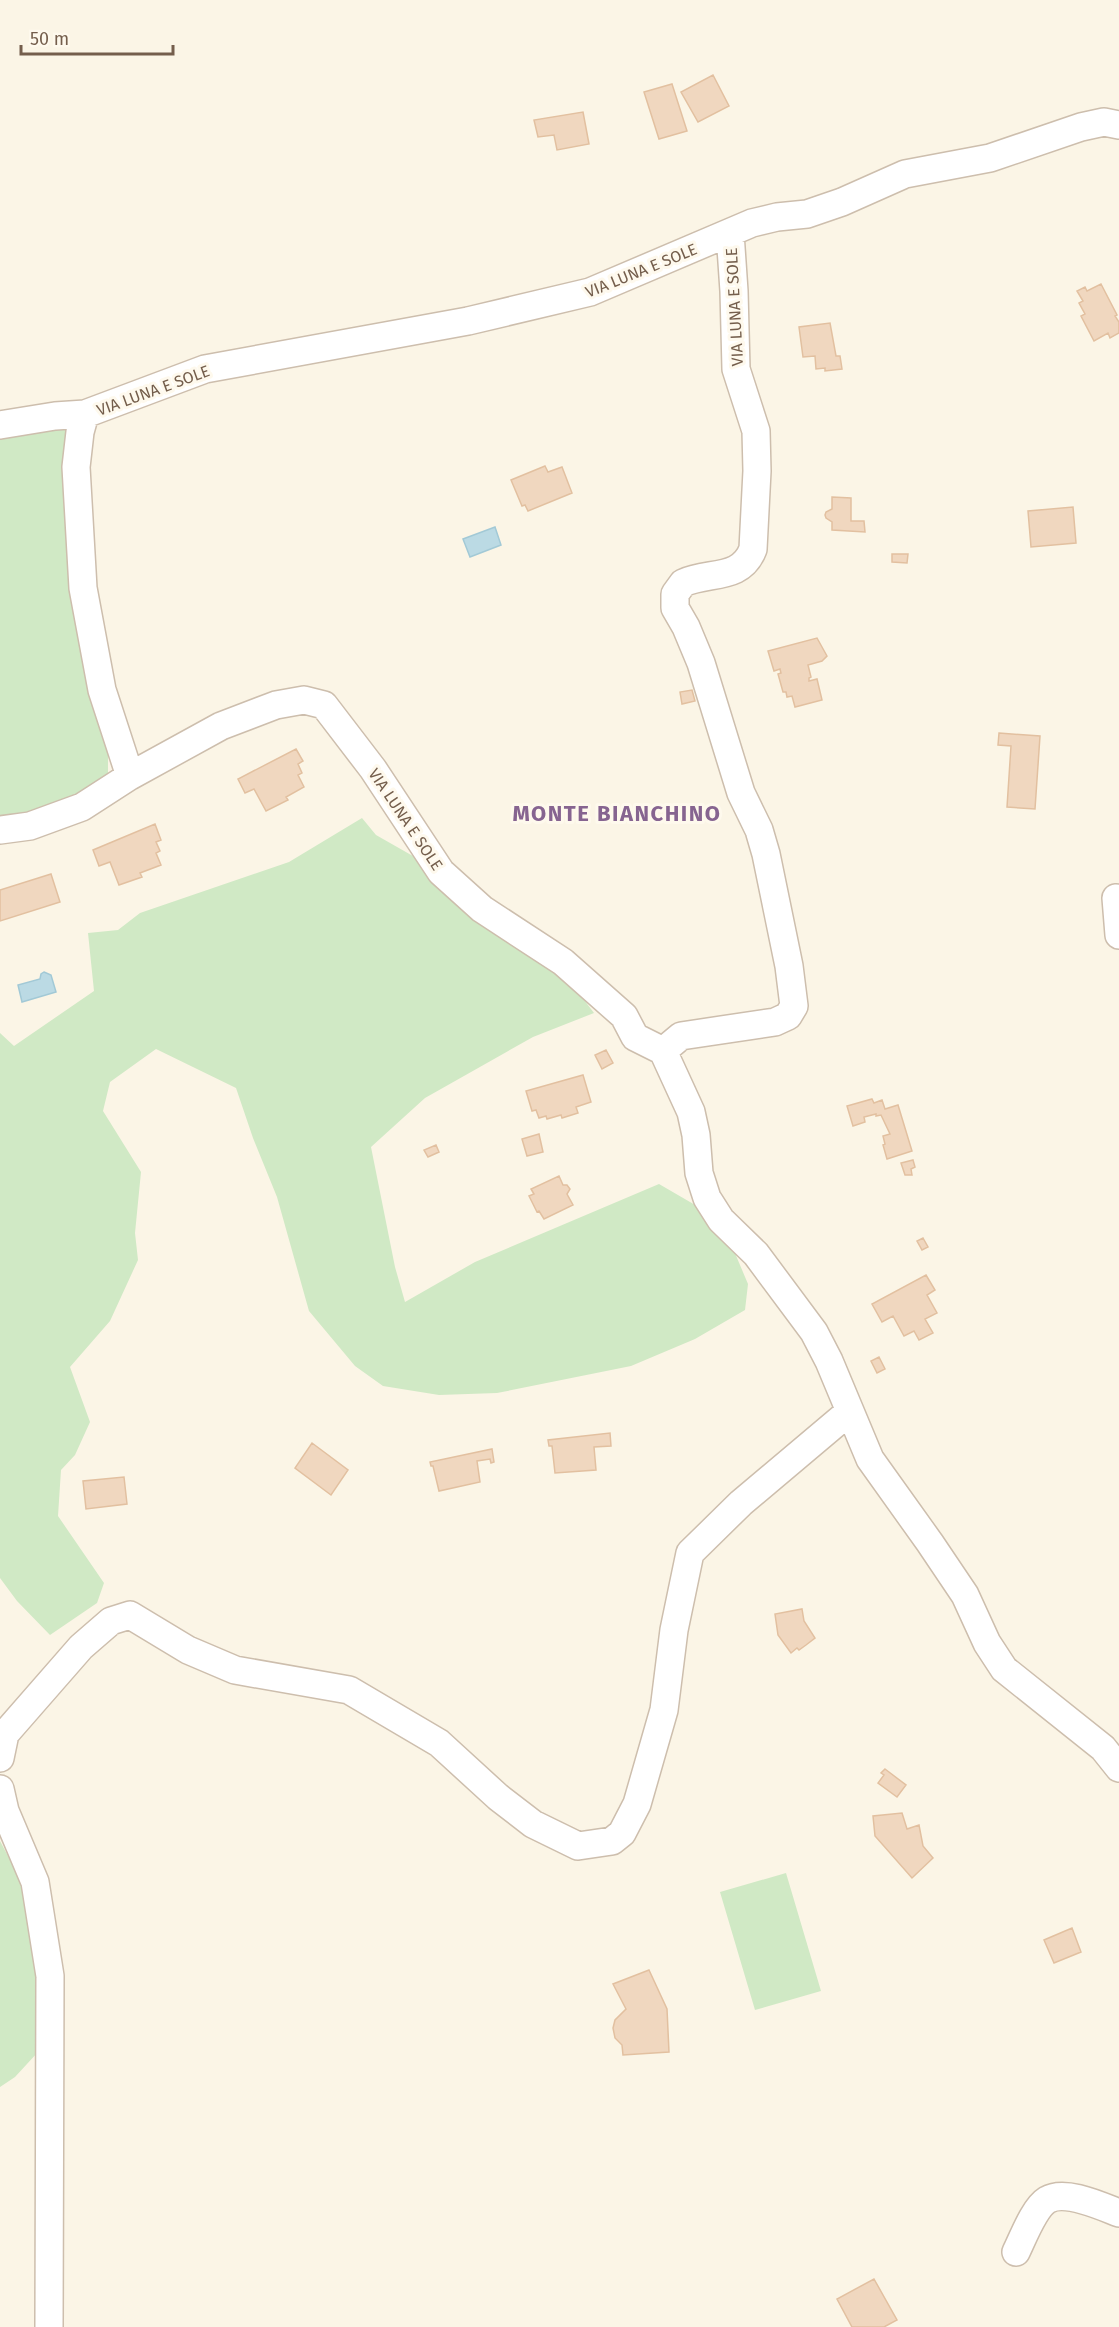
<svg xmlns="http://www.w3.org/2000/svg" width="1119" height="2327" font-family="'Fira Sans',sans-serif">
<style>
.green{fill:#d0e9c5}
.water{fill:#bbdae4;stroke:#a2c9d6;stroke-width:1.5}
.building{fill:#f0d7bf;stroke:#e2c0a0;stroke-width:1.5}
.lines{fill:none;stroke-linecap:round;stroke-linejoin:round}
.minor-casing{stroke:#cdbead;stroke-width:30}
.minor{stroke:#fff;stroke-width:27}
.labels{text-anchor:middle;stroke-width:6;stroke-linejoin:round;paint-order:stroke}
.street-label{font-size:16px;fill:#745e4c;stroke:#fef9ed}
.district-label{font-size:22px;font-weight:bold;letter-spacing:1.5px;fill:#866490;stroke:#fef9ed}
</style>
<rect width="100%" height="100%" fill="#fbf5e6"/>
<path class="green" d="M66 426 73 441 108 742V778L76 800 0 820V437Z
M362 818 376 835 441 872 547 951 594 1013 533 1037 425 1098 371 1147 395 1267 405 1302 475 1262 659 1184 721 1220 748 1284 745 1310 695 1339 631 1366 497 1393 439 1395 383 1386 355 1366 309 1311 277 1197 253 1138 236 1088 156 1049 110 1082 103 1111 141 1172 135 1233 138 1260 110 1321 70 1367 90 1422 75 1455 61 1470 58 1516 104 1583 97 1603 50 1635 17 1601 0 1578V1033L14 1046 94 991 88 933 118 930 140 913 289 862Z
M0 1841 41 1918 50 2039 15 2077 0 2087Z
M786 1873 821 1991 755 2010 720 1892Z"/>
<path class="water" d="M495 527 501 545 470 557 463 539Z
M44 972 51 975 56 992 22 1002 18 985 40 979 41 974Z"/>
<path class="building" d="M713 75 729 106 698 122 681 92Z
M672 84 687 131 659 139 644 92Z
M583 112 589 144 557 150 554 135 538 137 534 120Z
M1101 284 1117 315 1115 316 1119 322V333L1110 338 1108 333 1094 341 1081 316 1085 314 1079 303 1083 301 1077 291 1085 287 1087 291Z
M830 323 836 356H840L842 369 825 371V368L816 369 815 356 803 357 799 327Z
M545 466 548 472 562 467 572 493 528 511 525 505 522 506 511 480Z
M832 497 851 498V521H864L865 532 832 530V522L826 518 825 515 826 512 832 509Z
M1073 507 1076 543 1031 547 1028 511Z
M892 554H908L907 563 892 562Z
M817 638 827 656 822 661 808 665 811 677 809 678V681L817 679 822 700 795 707 792 696 787 697 786 692H783L778 674 781 673 780 669 774 671 768 651Z
M692 690 695 701 682 704 680 692Z
M999 733 1040 736 1035 809 1007 807 1011 746 998 745Z
M296 749 303 761 298 764 302 773 298 775 304 787 286 797 288 800 266 811 254 789 245 793 238 779Z
M155 824 161 840 156 842 160 851 156 853 161 865 140 873 142 877 119 885 110 862 99 866 93 850Z
M51 874 60 902 0 921V890Z
M606 1050 613 1063 602 1069 595 1055Z
M583 1075 591 1102 576 1107 578 1113 562 1118 561 1115 547 1119 546 1116 539 1118 536 1110 532 1111 526 1091Z
M872 1099 874 1103 882 1100 885 1109 898 1105 912 1151 887 1159 883 1145 885 1144 883 1136 890 1134 881 1115 876 1116V1114L864 1117 865 1122 853 1126 847 1106Z
M539 1134 543 1152 527 1156 522 1139Z
M436 1145 439 1152 428 1157 424 1150Z
M913 1160 915 1167 911 1169 912 1175H905L901 1163Z
M559 1176 563 1185H567L570 1189 567 1194 573 1205 544 1219 539 1211 537 1212 529 1196 534 1194 531 1189Z
M923 1238 928 1247 922 1250 917 1241Z
M926 1275 935 1290 927 1295 937 1313 925 1319 933 1333 919 1340 914 1331 904 1336 893 1316 882 1322 872 1304Z
M879 1357 885 1369 877 1373 871 1361Z
M610 1433 611 1446 594 1447 596 1470 555 1473 552 1446H549L548 1440Z
M312 1443 348 1470 331 1495 295 1468Z
M492 1449 494 1462 491 1463 490 1459 477 1461 480 1482 439 1491 433 1466H431L430 1462Z
M124 1477 127 1504 86 1509 83 1481Z
M802 1609 804 1621 815 1638 806 1645 799 1650 797 1648 791 1653 778 1635 775 1614Z
M885 1769 906 1785 897 1797 878 1783 884 1775 881 1773Z
M902 1813 907 1829 919 1825 923 1846 933 1858 912 1878 875 1836 873 1816Z
M1072 1928 1081 1952 1054 1963 1044 1940Z
M649 1970 667 2009 669 2052 623 2055 622 2045 615 2038 613 2028 615 2020 626 2009 613 1984Z
M874 2279 897 2320 884 2327H852L837 2299Z"/>
<g class="lines">
<defs>
<path id="minor" d="M730 233 734 291 736 369 756 431 757 471 753 549C741 581 709 571 683 583L675 594V608L686 627 701 663 741 793 759 830 766 854 789 966 794 1006 788 1016 775 1022 681 1036 663 1051 691 1112 696 1135 699 1173 707 1198 721 1220 756 1254 814 1332 829 1361 870 1459 930 1543 965 1595 987 1643 1004 1669 1103 1748 1119 1768
M85 414 80 432 76 467 83 588 102 690 130 776
M0 425 55 416 85 414 205 369 468 321 590 292 752 223 777 217 807 214 842 202 905 174 990 158 1081 127 1104 122 1119 125
M0 830 30 826 82 807 130 776 221 726 276 705 304 700 324 705 373 769 441 872 482 909 563 962 624 1016 635 1037 663 1051
M1116 898 1119 935
M0 1758 5 1734 81 1647 111 1621 130 1615 188 1650 235 1670 349 1690 439 1743 498 1797 533 1824 578 1846 612 1841 622 1833 637 1804 664 1710 674 1630 690 1553 741 1503 849 1412
M0 1789 5 1811 35 1882 50 1976 49 2327
M1016 2252C1023 2238 1034 2208 1047 2200 1065 2189 1101 2206 1119 2213"/>
</defs>
<use href="#minor" class="minor-casing"/>
<use href="#minor" class="minor"/>
</g>
<g class="labels">
<g class="street-label">
<text transform="translate(641 270) rotate(-22)" y="6">VIA LUNA E SOLE</text>
<text transform="translate(734 307) rotate(-93)" y="6">VIA LUNA E SOLE</text>
<text transform="translate(153 390) rotate(-20)" y="6">VIA LUNA E SOLE</text>
<text transform="translate(406 819) rotate(56)" y="6">VIA LUNA E SOLE</text>
</g>
<g class="district-label">
<text x="617" y="821">MONTE BIANCHINO</text>
</g>
</g>
<path d="M21 45v9h152v-9" fill="none" stroke="#745e4c" stroke-width="3"/>
<text x="30" y="45" font-size="18" fill="#745e4c" stroke="#fef9ed" stroke-width="4.5" paint-order="stroke">50 m</text>
</svg>
